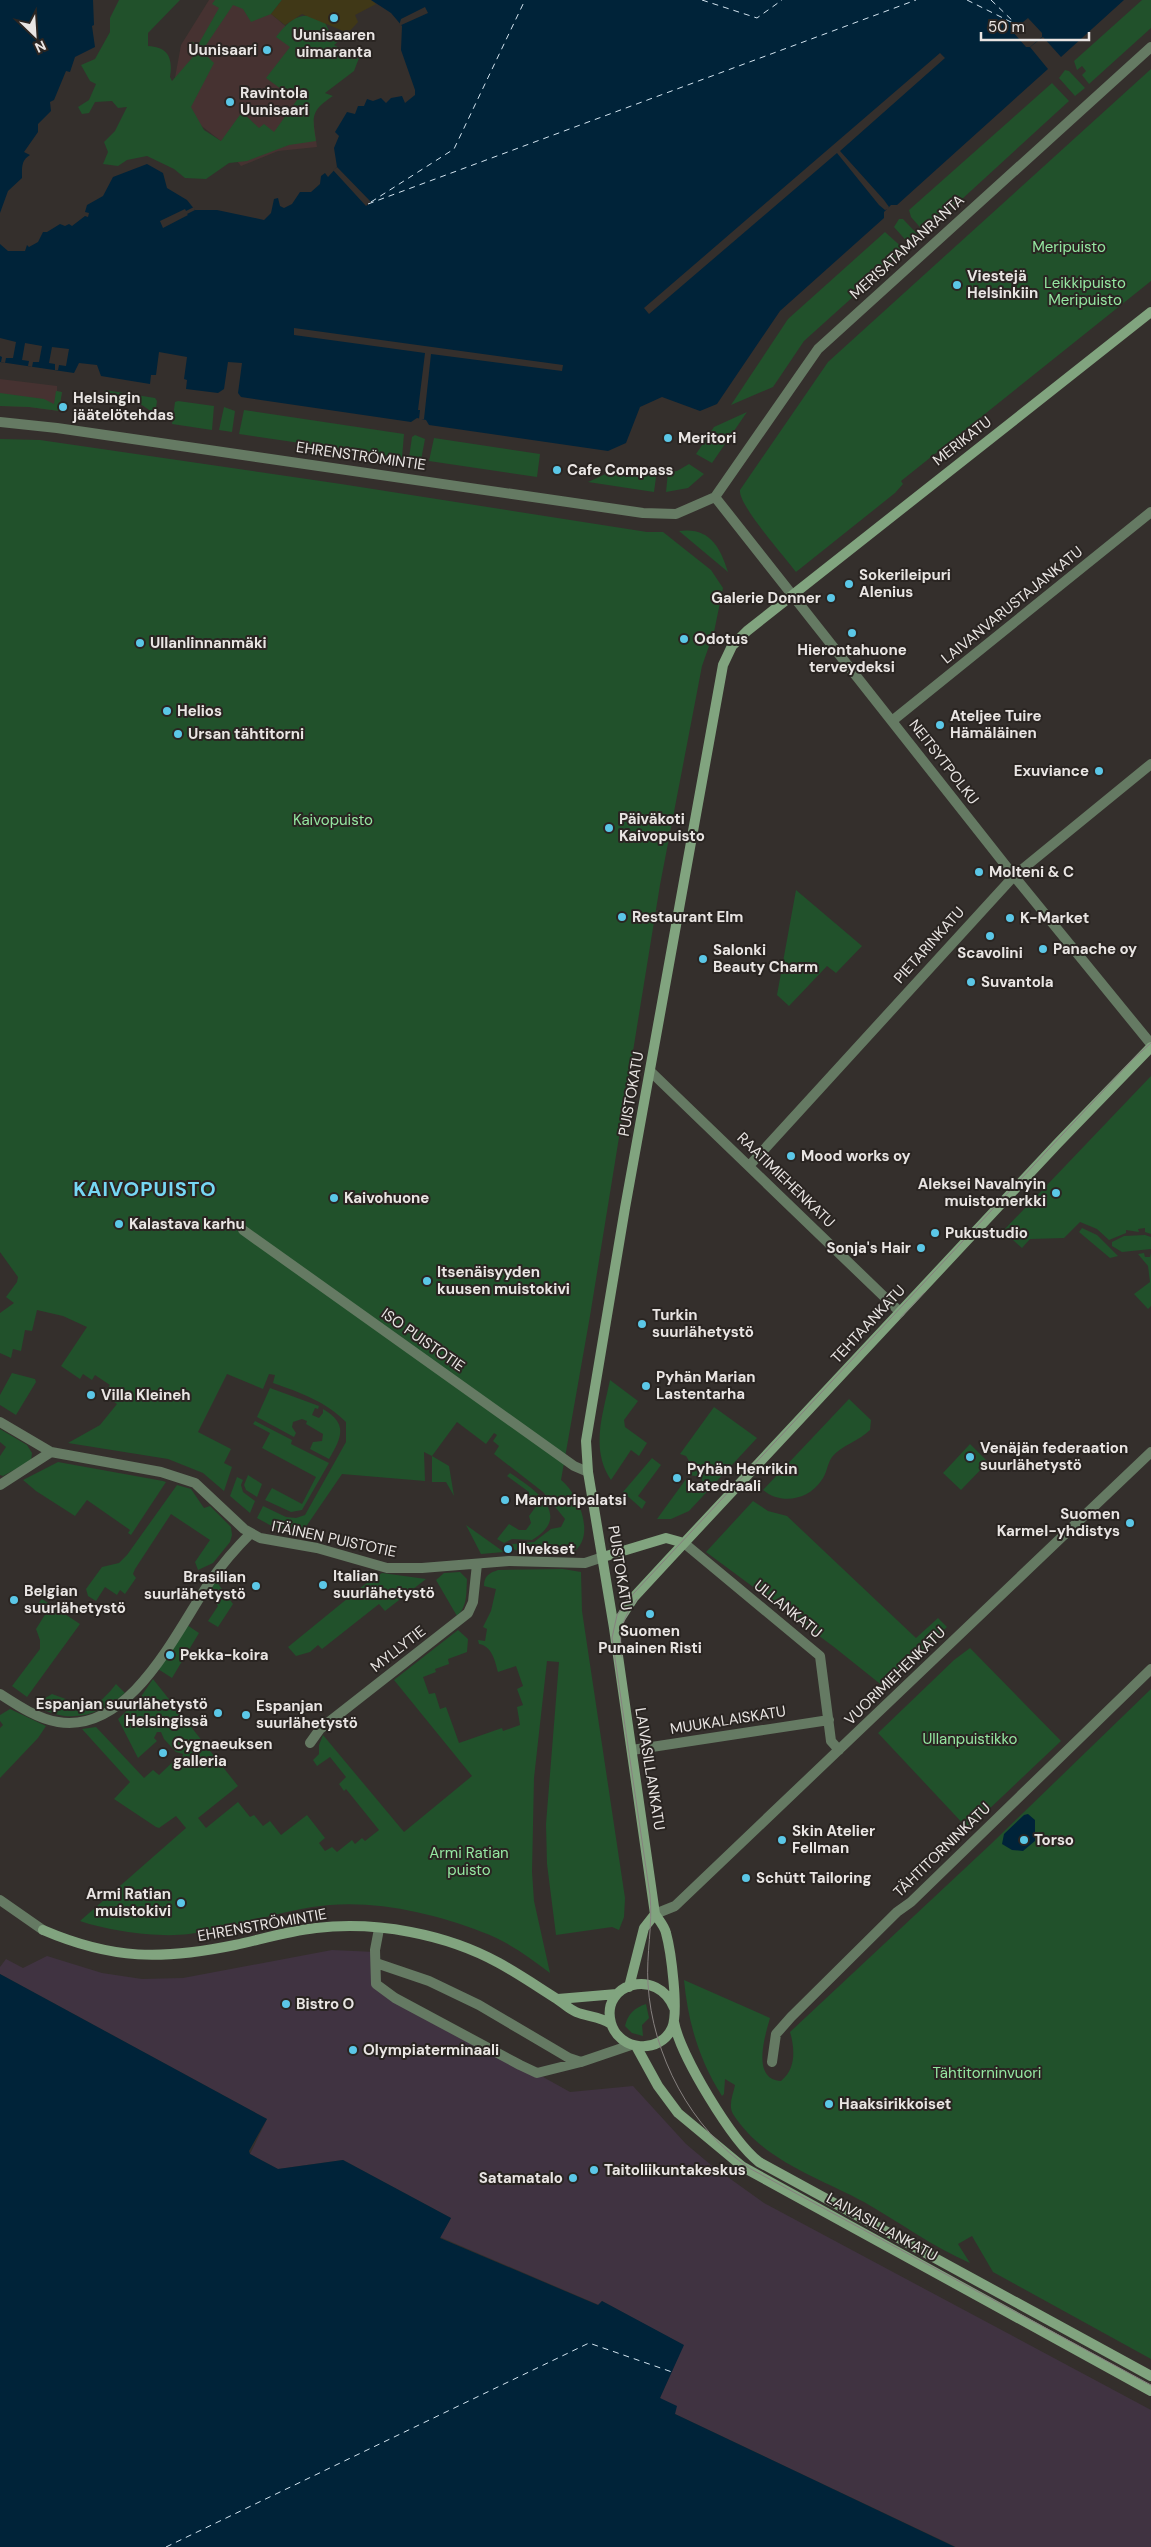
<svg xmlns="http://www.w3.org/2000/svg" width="1151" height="2547" font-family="'DM Sans',sans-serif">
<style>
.commercial{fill:#463231}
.industrial{fill:#403341}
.green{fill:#21512b}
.sand{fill:#403817}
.water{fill:#002339}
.pier{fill:#342f2c}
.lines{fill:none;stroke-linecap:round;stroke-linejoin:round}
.ferry{stroke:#d3e4f0;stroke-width:1;stroke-dasharray:6 5;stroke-linecap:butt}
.street{stroke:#657a63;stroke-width:10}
.secondary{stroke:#81a47f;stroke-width:10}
.tram{stroke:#86817f;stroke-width:1}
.poi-dot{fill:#5bc7e7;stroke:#2a2522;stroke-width:2}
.labels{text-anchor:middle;stroke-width:4;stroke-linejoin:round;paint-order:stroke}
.poi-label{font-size:15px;font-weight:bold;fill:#e9e5e3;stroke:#2a2522;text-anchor:start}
.street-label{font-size:15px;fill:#e9e5e3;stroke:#2a2522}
.park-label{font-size:15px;fill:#95e7a1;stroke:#2a2522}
.district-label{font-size:20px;font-weight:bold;letter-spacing:1px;fill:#76d7f4;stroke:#2a2522}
</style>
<rect width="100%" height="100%" fill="#342f2c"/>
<path class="commercial" d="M209 0H255L298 37 302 41 317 147 278 151 241 166 221 141 199 124 174 83 181 45Z
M0 379 57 386V391L62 392 59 411 29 407 0 406Z"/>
<path class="industrial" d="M332 1950 375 1952 376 1984 570 2092 633 2086 686 2144 711 2165 764 2203 1151 2410V2547H956L675 2414 660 2398 683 2345 602 2301 599 2305 440 2237 451 2218 343 2160 278 2169 250 2154 267 2119 0 1974V1967L6 1959 23 1968 47 1956 102 1973 142 1979 183 1978Z"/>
<path class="green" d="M119 0H180L148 33V46C169 47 173 59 170 77L172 81 199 50 191 41 198 45 219 8 212 4 215 0H282L271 14 251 22 243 9 233 5 202 51 214 63 191 107 204 130 221 141 242 112 259 128 264 124 274 132 302 93 288 94 266 78 290 47 276 37C292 17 297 14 322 16L330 33 338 36 340 40 334 45 359 58 354 71 325 93 333 96C311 111 312 115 316 141L289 145 247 161 229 163 206 179 185 178 174 169 147 156 127 160 118 166 103 164 108 152 104 142 115 131 127 107 118 108 112 101 95 102 89 113 82 114 78 107 89 100 96 84 90 81 81 65 95 59 110 32V18Z
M1142 0H1151V28L1089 84 1082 75 1086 71 1082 66 1077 70 1074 61Z
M1151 69V281L901 481 903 484 895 493 796 572C785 557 738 505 740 490L828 362Z
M1065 70 1069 71 1085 88 1075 96 1059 78Z
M1052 83 1069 101 925 233 911 217 909 210Z
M899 219H903L920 237 910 245 894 227Z
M885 232 905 250 804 341 773 387 731 405 788 319Z
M105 390 155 398 157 401 155 414 136 401 101 399Z
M56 391 62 392 59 411 29 407 0 406V393L44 399 54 404Z
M178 401 214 406 212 430 172 424 175 402Z
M224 407 235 411 232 432 219 430Z
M244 410 404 434 402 458 239 434Z
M747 412 712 463 696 454 714 427Z
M415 435 425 439 421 460 409 458 412 437Z
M434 438 540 454 537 477 429 461Z
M0 439 40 440 341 484 647 532H663L711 570 723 588 714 632 702 666 660 885 590 1316 561 1480C579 1494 597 1538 572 1553L518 1551 507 1546 513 1544 534 1542 551 1529 561 1527 565 1519 543 1492 494 1454 499 1446 493 1441 497 1435 494 1433 486 1444 457 1422 432 1456 449 1466 454 1496 446 1482H432V1456L424 1452 425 1481 342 1474 301 1534 279 1530 257 1518 263 1506 286 1517 296 1518 305 1515 346 1442V1422C325 1401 301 1393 273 1383L275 1375 269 1374 263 1389 227 1374 198 1432 231 1449 224 1463 232 1467 224 1491 203 1473 168 1459 68 1443 100 1425 117 1404 110 1399 113 1394 107 1389 110 1385 95 1375 92 1380 83 1374 80 1379 61 1366 87 1327 63 1316 37 1310 32 1331 25 1330 21 1351 13 1349 11 1358 0 1353V1313L14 1303 6 1297 17 1282 18 1277 0 1252Z
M689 464 704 474 688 488 666 492 668 472 677 471Z
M623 466 657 470 654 492 588 482Z
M679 531C709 527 720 546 728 572Z
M796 890 862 946 836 973 827 966 789 1006 777 995Z
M1151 1076V1234L1145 1232V1228L1138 1229 1139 1232 1126 1230V1233L1109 1240 1097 1229 1080 1222 1064 1238 1030 1239 1022 1248 1003 1231Z
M1082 1228 1097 1235 1118 1256 1110 1258 1079 1232Z
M1145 1235 1151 1237V1249L1122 1252 1112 1246V1242L1124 1236Z
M1144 1253 1145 1257H1150L1151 1253V1306L1148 1309 1134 1294 1150 1282 1148 1266 1138 1254Z
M12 1373 35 1379 36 1382 16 1415 0 1405V1395Z
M610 1380 638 1401 624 1420 625 1427 647 1443 639 1456 631 1450 611 1480C590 1449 603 1414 610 1380Z
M270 1388 319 1406 318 1409 315 1408 312 1415 319 1418 323 1413V1409C349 1424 341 1438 329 1459L310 1449 313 1442 322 1441 323 1434 306 1424 307 1421 302 1419 293 1422 292 1427 296 1433 294 1437 257 1417Z
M849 1399 871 1420 870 1430C859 1441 842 1445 832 1457 827 1464 827 1474 821 1481 808 1500 781 1505 763 1490Z
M714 1407 757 1438 689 1511 671 1519H657L686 1479 689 1481V1488L694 1492 701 1491 704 1486 701 1477 689 1475 691 1472 686 1469 689 1461 686 1456 680 1454Z
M255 1421 292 1440 291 1444 329 1463 302 1510 291 1512 265 1500 272 1488 302 1504 316 1477 262 1448 270 1433 253 1424Z
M0 1429 27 1445 32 1453 31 1461 3 1476 0 1475V1456L6 1447 0 1442Z
M970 1444 988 1462 961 1490 943 1473Z
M652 1458 661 1465 638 1496 646 1502 642 1509 623 1492Z
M58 1462 163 1481 166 1482 131 1535 128 1533 130 1530 87 1500 75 1516 36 1491 23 1480Z
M510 1473C534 1489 574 1515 532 1540L512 1539 504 1543 497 1539 509 1524 519 1530H526L531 1523 529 1516 537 1505 526 1497 529 1492 507 1476Z
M248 1475 262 1484 257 1497 246 1490 244 1485Z
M237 1477 243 1480 241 1485 243 1492 255 1501 250 1513 230 1496Z
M177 1485 191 1489 204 1508 210 1506 231 1527 232 1535 230 1542 213 1563 198 1570 195 1562 210 1540 171 1514 135 1569 133 1574 136 1578 125 1594 120 1590 117 1595 105 1587 96 1601 88 1596 86 1589 102 1567 119 1563 127 1555Z
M753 1501 768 1511 787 1516 916 1638 938 1618 947 1627 884 1687 834 1647 706 1552Z
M466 1525 504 1552 481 1554Z
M563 1569 581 1572 582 1611 625 1898 624 1917 619 1930 612 1927 556 1935 547 1864 546 1824 559 1662 547 1661 534 1778 532 1872 534 1901 550 1973C529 1957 507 1941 482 1932 436 1914 380 1901 330 1905 282 1909 236 1928 189 1934 158 1938 109 1931 80 1921L186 1828 176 1816 159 1828 156 1827 114 1799 130 1782 82 1729 96 1727 144 1778 153 1770 159 1775 177 1758 182 1757 183 1754 176 1752 164 1739 161 1732H157L154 1738 157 1741 138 1758 118 1719 140 1698 153 1679 238 1786 198 1818 206 1828 238 1802 250 1817 254 1815 263 1826 270 1821 281 1835 307 1815 325 1838 319 1843 325 1851 332 1847 337 1852 352 1840 355 1844 362 1838 365 1841 379 1830 346 1789 344 1791 339 1784 346 1777 330 1757 317 1766 313 1760 319 1754V1745L323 1735 404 1832 472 1776 394 1680 458 1630 468 1639 467 1652 448 1659 449 1664 435 1669 436 1672 423 1677 429 1694 435 1693 440 1709 446 1707 459 1743 502 1728 503 1731 520 1725 517 1707 523 1705 517 1689 523 1686 516 1666 498 1672C495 1661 492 1646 479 1644L478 1640 485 1641 487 1629 483 1627 491 1611 496 1589 484 1586C484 1576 489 1573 498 1570Z
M460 1572 467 1579C466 1592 468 1606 457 1616L436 1580 444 1573Z
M382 1573 426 1579 385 1611 379 1604 322 1649 318 1645 310 1652 296 1656 288 1647 364 1585Z
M216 1581 233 1604 218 1627 208 1621 218 1606 209 1591Z
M42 1599 80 1624 27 1697 12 1686 40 1649V1640L36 1629 46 1613 36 1606Z
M187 1625 199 1633 172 1678 158 1669Z
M970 1648 1061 1741 968 1829 878 1733 954 1660Z
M116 1684 125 1693C100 1715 69 1725 39 1707L42 1700 52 1694C86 1705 89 1718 116 1684Z
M1151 1689V2359L993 2272 972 2236 958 2244 970 2263C933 2247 899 2222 864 2202 818 2177 763 2161 733 2114 728 2105 733 2095 735 2085L725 2079 724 2094 722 2096C699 2060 688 2022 684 1980L770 2018C765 2036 751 2079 781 2081 796 2069 795 2049 790 2032L992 1843Z
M10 1709 46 1726 38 1738 0 1778V1728L3 1725 0 1721V1715Z
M646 2004 649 2018 642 2025 643 2036 632 2033 625 2026C628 2014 634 2008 646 2004Z"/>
<path class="sand" d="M282 0H371L376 4 355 15 358 22 348 33 302 14 285 25 271 14Z"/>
<path class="water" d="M0 0H93L94 25 92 26 95 47 75 57 70 72 66 71 54 100 50 102 51 111 38 124V132L24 152 30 155C21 160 22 168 22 178L8 191 0 213Z
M371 0H1124L1061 57 1043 37 1030 47 1048 69 897 205H891L884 212V218L780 311 717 404 700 411 662 397 640 407 626 443 608 451 429 425 426 420 417 418 411 422 241 397 238 393 242 363 228 362 224 389 218 393 186 389 187 380 184 379 187 357 159 352 156 375H151L150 384 101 376 97 365 79 363 74 373 0 362V244L8 251H25L27 245 29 247 38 242 43 232H47L60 224 65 226 69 224 72 226 85 216 88 217 89 213 85 212 87 205 103 196 113 177 147 164 163 173 167 188 187 200 195 210H217L264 220 271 213 274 199 278 198 280 206 284 208 292 204 300 192H311L320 184 321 176 325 173 328 177 337 167 334 148 339 136 335 132 347 112 355 114 358 106H364L367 99 373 101 381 98 386 103 391 98 402 96 405 103 415 95V90L401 50 402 26 391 13Z
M1028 1814 1035 1820V1841L1023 1851 1012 1850 1002 1844 1004 1834 1024 1815Z
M0 1974 267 2119 249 2151 250 2154 278 2169 343 2160 451 2218 440 2238 598 2305 602 2301 684 2345 660 2398 677 2406 675 2414 955 2547H0Z"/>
<path class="pier" d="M425 7 428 13 399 26 401 19Z
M1028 18 1042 33V37L1030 47H1026L1012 31Z
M940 53 945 58 840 151 884 200 889 207 888 209 885 210 879 205 837 153 649 314 644 308Z
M337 167 371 202 366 206 333 170Z
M194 207 195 210 187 214 188 215 163 228 160 221 185 209 186 211Z
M294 328 563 365 562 371 431 354 424 419H419L420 410H418L425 353 294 335Z
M0 338 16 342 13 358H6L5 363 1 362 2 357 0 356Z
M25 343 42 346 39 362H33L32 367 28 366 29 361 22 360Z
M52 347 69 349 66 366 59 365 58 370H55V364L49 363Z"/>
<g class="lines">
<path class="ferry" d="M702 0 757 18 782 0
M967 0 1019 26
M991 0 1016 24
M371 202 454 149 525 0
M368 204 916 0
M166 2547 589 2343 672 2372"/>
<path class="street" d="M0 422 57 428 643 513 676 514 715 497 818 349 1151 47
M715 497 1014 876 1151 1044
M892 721 1151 512
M650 1071 900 1312
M749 1166 1014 876 1151 764
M243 1230 574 1466 588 1472
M0 1422 51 1452 161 1472 195 1483 244 1529 260 1538 317 1548 387 1568H422L509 1561 585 1563 603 1557
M0 1485 51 1452
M684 1543 820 1656 831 1741 839 1750
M0 1694C17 1705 38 1719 58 1722 131 1734 177 1630 211 1580 223 1563 236 1548 251 1533
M310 1743 320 1729 468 1613 473 1602 477 1564
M632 1750 829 1720
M0 1900 43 1930
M655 1914 675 1906 1151 1452
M379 1929 375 1950 376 1984 395 1998 520 2065 537 2073 581 2062 631 2045
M376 1963 429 1981 479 2005 569 2058 581 2062
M772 2062 776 2034 791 2017 897 1912 911 1902 1151 1669"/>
<path class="secondary" d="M603 1557 666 1538 684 1543
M614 1628 634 1597 671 1557 1058 1143 1151 1047
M43 1930C113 1960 162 1960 235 1945 262 1939 289 1931 316 1928 377 1921 446 1934 499 1963 519 1974 538 1987 557 1999 563 2003 569 2009 576 2012 588 2017 600 2016 611 2024
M629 1987 644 1928 655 1914
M558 1999 617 1994
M674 2008C658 1967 600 1983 611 2023 619 2051 660 2055 672 2028 679 2012 671 1951 666 1933 665 1927 659 1920 655 1914L614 1628 588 1472 586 1441 625 1208 723 665 732 646 747 631 1151 312
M674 2022C680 2055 732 2141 759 2162L1151 2376
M636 2046 658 2086 678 2113 743 2167 1151 2391"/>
<path class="tram" d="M1151 1043 1133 1059 634 1593 617 1615 612 1638 650 1895C653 1925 646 1954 648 1984 652 2054 691 2130 751 2169L1151 2385
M900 1318 924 1293
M622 1657C618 1634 622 1618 637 1599"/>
</g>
<g class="poi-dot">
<circle cx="334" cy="18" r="5"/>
<circle cx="267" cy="50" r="5"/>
<circle cx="230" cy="102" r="5"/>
<circle cx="957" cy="285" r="5"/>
<circle cx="63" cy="407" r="5"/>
<circle cx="668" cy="438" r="5"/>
<circle cx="557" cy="470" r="5"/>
<circle cx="849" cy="584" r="5"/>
<circle cx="831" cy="598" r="5"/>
<circle cx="852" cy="633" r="5"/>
<circle cx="684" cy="639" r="5"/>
<circle cx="140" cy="643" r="5"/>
<circle cx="167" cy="711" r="5"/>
<circle cx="940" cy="725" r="5"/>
<circle cx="178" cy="734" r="5"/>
<circle cx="1099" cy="771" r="5"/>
<circle cx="609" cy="828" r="5"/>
<circle cx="979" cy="872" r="5"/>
<circle cx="622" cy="917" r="5"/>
<circle cx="1010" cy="918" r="5"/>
<circle cx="990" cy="936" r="5"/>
<circle cx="1043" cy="949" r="5"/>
<circle cx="703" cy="959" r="5"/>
<circle cx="971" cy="982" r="5"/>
<circle cx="791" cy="1156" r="5"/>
<circle cx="1056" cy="1193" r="5"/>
<circle cx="334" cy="1198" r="5"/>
<circle cx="119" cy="1224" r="5"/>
<circle cx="935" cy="1233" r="5"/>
<circle cx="921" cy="1248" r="5"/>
<circle cx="427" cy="1281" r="5"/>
<circle cx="642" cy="1324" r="5"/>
<circle cx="646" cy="1386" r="5"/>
<circle cx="91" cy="1395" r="5"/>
<circle cx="970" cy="1457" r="5"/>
<circle cx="677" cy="1478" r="5"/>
<circle cx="505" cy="1500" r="5"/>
<circle cx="1130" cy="1523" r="5"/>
<circle cx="508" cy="1549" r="5"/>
<circle cx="323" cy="1585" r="5"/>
<circle cx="256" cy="1586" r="5"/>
<circle cx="14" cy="1600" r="5"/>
<circle cx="650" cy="1614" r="5"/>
<circle cx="170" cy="1655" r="5"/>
<circle cx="218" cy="1713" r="5"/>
<circle cx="246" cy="1715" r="5"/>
<circle cx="163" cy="1753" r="5"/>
<circle cx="782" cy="1840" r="5"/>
<circle cx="1024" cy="1840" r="5"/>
<circle cx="746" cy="1878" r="5"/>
<circle cx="181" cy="1903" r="5"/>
<circle cx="286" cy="2004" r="5"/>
<circle cx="353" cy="2050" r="5"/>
<circle cx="829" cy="2104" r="5"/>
<circle cx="594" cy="2170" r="5"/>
<circle cx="573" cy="2178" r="5"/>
</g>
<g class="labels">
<g class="poi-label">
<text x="334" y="40" text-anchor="middle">Uunisaaren<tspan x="334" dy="17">uimaranta</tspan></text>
<text x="257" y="55" text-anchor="end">Uunisaari</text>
<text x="240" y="98">Ravintola<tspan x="240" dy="17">Uunisaari</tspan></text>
<text x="967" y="281">Viestejä<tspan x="967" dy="17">Helsinkiin</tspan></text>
<text x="73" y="403">Helsingin<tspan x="73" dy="17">jäätelötehdas</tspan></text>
<text x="678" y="443">Meritori</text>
<text x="567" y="475">Cafe Compass</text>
<text x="859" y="580">Sokerileipuri<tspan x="859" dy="17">Alenius</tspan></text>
<text x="821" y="603" text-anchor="end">Galerie Donner</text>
<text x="694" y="644">Odotus</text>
<text x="150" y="648">Ullanlinnanmäki</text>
<text x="852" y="655" text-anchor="middle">Hierontahuone<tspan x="852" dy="17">terveydeksi</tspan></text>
<text x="177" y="716">Helios</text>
<text x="950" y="721">Ateljee Tuire<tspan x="950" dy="17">Hämäläinen</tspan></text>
<text x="188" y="739">Ursan tähtitorni</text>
<text x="1089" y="776" text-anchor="end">Exuviance</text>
<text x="619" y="824">Päiväkoti<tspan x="619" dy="17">Kaivopuisto</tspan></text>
<text x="989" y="877">Molteni &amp; C</text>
<text x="632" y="922">Restaurant Elm</text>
<text x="1020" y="923">K-Market</text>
<text x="1053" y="954">Panache oy</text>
<text x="713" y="955">Salonki<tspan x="713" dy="17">Beauty Charm</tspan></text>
<text x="990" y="958" text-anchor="middle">Scavolini</text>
<text x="981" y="987">Suvantola</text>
<text x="801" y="1161">Mood works oy</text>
<text x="1046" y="1189" text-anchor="end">Aleksei Navalnyin<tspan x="1046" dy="17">muistomerkki</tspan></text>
<text x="344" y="1203">Kaivohuone</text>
<text x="129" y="1229">Kalastava karhu</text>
<text x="945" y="1238">Pukustudio</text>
<text x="911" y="1253" text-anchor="end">Sonja's Hair</text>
<text x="437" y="1277">Itsenäisyyden<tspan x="437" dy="17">kuusen muistokivi</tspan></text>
<text x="652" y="1320">Turkin<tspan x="652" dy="17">suurlähetystö</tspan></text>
<text x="656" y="1382">Pyhän Marian<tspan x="656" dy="17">Lastentarha</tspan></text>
<text x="101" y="1400">Villa Kleineh</text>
<text x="980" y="1453">Venäjän federaation<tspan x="980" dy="17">suurlähetystö</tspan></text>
<text x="687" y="1474">Pyhän Henrikin<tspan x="687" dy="17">katedraali</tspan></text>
<text x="515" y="1505">Marmoripalatsi</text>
<text x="1120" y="1519" text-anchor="end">Suomen<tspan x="1120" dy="17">Karmel-yhdistys</tspan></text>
<text x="518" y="1554">Ilvekset</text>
<text x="333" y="1581">Italian<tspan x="333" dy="17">suurlähetystö</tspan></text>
<text x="246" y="1582" text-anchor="end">Brasilian<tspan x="246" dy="17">suurlähetystö</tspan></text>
<text x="24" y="1596">Belgian<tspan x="24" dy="17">suurlähetystö</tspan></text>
<text x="650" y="1636" text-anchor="middle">Suomen<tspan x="650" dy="17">Punainen Risti</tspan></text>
<text x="180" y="1660">Pekka-koira</text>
<text x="208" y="1709" text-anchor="end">Espanjan suurlähetystö<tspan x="208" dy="17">Helsingissä</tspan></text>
<text x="256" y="1711">Espanjan<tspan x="256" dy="17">suurlähetystö</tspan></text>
<text x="173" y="1749">Cygnaeuksen<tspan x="173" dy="17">galleria</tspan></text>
<text x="792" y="1836">Skin Atelier<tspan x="792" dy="17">Fellman</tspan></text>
<text x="1034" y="1845">Torso</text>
<text x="756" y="1883">Schütt Tailoring</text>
<text x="171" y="1899" text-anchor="end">Armi Ratian<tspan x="171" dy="17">muistokivi</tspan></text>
<text x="296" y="2009">Bistro O</text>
<text x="363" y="2055">Olympiaterminaali</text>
<text x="839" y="2109">Haaksirikkoiset</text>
<text x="604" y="2175">Taitoliikuntakeskus</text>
<text x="563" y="2183" text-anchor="end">Satamatalo</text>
</g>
<g class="street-label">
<text transform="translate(907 247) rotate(-42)" y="5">MERISATAMANRANTA</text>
<text transform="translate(962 441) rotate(-38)" y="5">MERIKATU</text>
<text transform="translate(361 456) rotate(8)" y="5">EHRENSTRÖMINTIE</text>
<text transform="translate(1012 605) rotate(-39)" y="5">LAIVANVARUSTAJANKATU</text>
<text transform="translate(944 762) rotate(52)" y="5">NEITSYTPOLKU</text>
<text transform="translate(929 945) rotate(-48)" y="5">PIETARINKATU</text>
<text transform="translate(631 1094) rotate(-80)" y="5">PUISTOKATU</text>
<text transform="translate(786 1180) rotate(44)" y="5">RAATIMIEHENKATU</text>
<text transform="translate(868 1324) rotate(-47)" y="5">TEHTAANKATU</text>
<text transform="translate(423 1340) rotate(35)" y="5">ISO PUISTOTIE</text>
<text transform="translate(334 1539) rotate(12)" y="5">ITÄINEN PUISTOTIE</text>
<text transform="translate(620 1568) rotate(81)" y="5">PUISTOKATU</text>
<text transform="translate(788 1609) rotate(39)" y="5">ULLANKATU</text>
<text transform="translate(398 1649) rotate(-38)" y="5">MYLLYTIE</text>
<text transform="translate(895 1676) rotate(-44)" y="5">VUORIMIEHENKATU</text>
<text transform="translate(728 1720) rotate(-9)" y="5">MUUKALAISKATU</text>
<text transform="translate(650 1769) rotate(81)" y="5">LAIVASILLANKATU</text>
<text transform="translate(942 1850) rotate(-44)" y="5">TÄHTITORNINKATU</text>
<text transform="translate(262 1925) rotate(-10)" y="5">EHRENSTRÖMINTIE</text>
<text transform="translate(882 2227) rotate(29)" y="5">LAIVASILLANKATU</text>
</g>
<g class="park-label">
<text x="1069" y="252">Meripuisto</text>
<text x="1085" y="288">Leikkipuisto<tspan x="1085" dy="17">Meripuisto</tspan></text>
<text x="333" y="825">Kaivopuisto</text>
<text x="970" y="1744">Ullanpuistikko</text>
<text x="469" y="1858">Armi Ratian<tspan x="469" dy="17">puisto</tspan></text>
<text x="987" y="2078">Tähtitorninvuori</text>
</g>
<g class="district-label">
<text x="145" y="1196">KAIVOPUISTO</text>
</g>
</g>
<g transform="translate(35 35) rotate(155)" stroke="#2a2522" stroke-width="4" paint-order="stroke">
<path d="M0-4L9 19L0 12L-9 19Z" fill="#e9e5e3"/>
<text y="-8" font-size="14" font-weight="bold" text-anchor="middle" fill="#e9e5e3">N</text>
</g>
<path d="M981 32v8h108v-8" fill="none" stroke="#e9e5e3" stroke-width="2.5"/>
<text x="988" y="32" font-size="15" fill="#e9e5e3" stroke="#2a2522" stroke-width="4" paint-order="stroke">50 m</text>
</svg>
